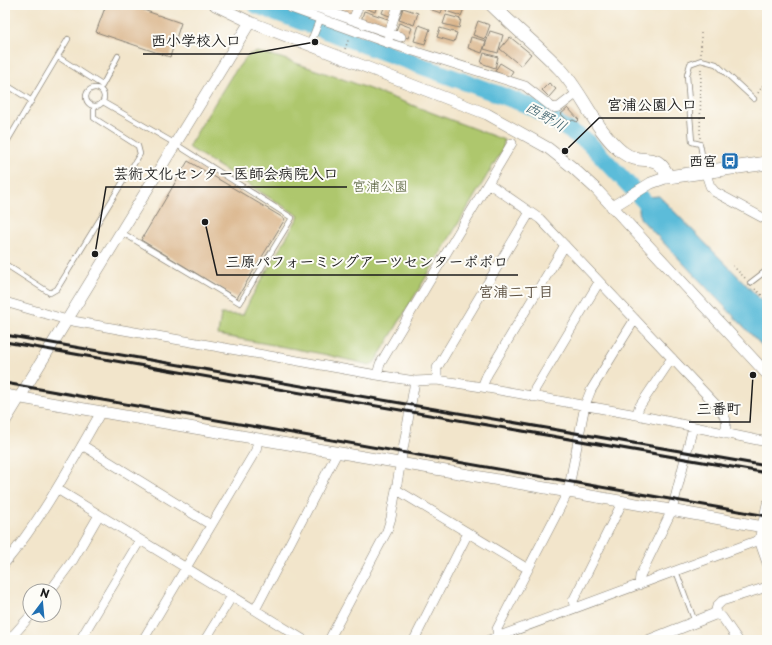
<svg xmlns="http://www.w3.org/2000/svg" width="772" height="645" font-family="'Playpen Sans','Klee One',sans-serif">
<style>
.green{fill:#aec76d;stroke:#657244}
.water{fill:#5bbcd9;stroke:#3c6c7a}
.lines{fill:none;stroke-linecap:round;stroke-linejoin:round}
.river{stroke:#5bbcd9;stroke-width:17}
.building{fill:#dab58b}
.service-casing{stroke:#878074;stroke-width:6}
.pedestrian-casing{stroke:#878074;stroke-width:8}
.minor-casing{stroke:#878074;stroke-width:10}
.tertiary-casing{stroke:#878074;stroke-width:12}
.secondary-casing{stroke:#878074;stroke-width:14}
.path{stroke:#878074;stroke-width:1.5;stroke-dasharray:1 3;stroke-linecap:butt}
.service{stroke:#fff;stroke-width:4.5}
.pedestrian{stroke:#fff;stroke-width:7}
.minor{stroke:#fff;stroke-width:9}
.tertiary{stroke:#fff;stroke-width:11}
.secondary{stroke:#fff;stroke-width:13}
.rail{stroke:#1c1c1c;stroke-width:3}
.labels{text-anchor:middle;stroke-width:4;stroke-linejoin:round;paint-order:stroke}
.poi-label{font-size:14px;font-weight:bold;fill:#1c1c1c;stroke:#fdfcf7;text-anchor:end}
.park-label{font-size:14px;fill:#56603c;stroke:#fdfcf7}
.water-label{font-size:15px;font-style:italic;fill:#355c68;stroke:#fdfcf7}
.neighbourhood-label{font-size:15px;font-weight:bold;fill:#5e5243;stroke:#fdfcf7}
.leader{fill:none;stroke:#1c1c1c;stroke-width:1.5}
.callout-dot{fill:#1c1c1c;stroke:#fdfcf7;stroke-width:1.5}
.callout-label{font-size:15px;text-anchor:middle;font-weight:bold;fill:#1c1c1c;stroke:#fdfcf7;stroke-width:4;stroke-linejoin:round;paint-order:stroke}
</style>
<rect width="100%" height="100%" fill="#fdfcf7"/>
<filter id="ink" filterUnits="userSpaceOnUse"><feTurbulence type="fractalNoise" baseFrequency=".025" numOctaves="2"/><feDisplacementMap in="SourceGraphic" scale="8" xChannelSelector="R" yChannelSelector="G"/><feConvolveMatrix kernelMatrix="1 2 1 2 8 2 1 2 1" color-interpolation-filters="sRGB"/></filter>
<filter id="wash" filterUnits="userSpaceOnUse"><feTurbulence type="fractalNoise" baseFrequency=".012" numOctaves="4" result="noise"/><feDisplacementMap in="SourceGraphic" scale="16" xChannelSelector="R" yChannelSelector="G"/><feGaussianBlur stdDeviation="0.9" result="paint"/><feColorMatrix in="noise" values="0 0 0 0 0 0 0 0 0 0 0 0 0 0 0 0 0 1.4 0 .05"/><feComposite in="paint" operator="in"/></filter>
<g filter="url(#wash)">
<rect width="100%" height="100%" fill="#f2e5cb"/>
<path class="green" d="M257 52 281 58 351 82 504 140 503 149 375 362 370 365 323 354 218 335 221 314 243 315 251 298 299 216 188 147 232 75 248 55Z"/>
<path class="water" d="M659 196 767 306V351L640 218 639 209 648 197Z"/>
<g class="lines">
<path class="river" d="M256 5 530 106 588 142 661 219"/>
</g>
<g id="blocks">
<path class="building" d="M106 5H129L181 23 170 57 96 32Z
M327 5H343L339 13 326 7Z
M367 5H377L375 12 365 8Z
M385 5 395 8 392 17 382 13Z
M431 5H444L441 13 429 9Z
M448 5 465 6 461 16 446 11Z
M345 6 354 10 350 18 341 14Z
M403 8 418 13 414 25 399 20Z
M364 11 391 20 387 30 361 21Z
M446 15 461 19 459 28 443 24Z
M478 21 490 25 485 39 473 35Z
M399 23 412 28 408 38 395 33Z
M419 25 430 29 425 44 414 41Z
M440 28 457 33 454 42 437 37Z
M490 31 503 35 498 53 484 49Z
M471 37 486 41 482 53 468 48Z
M510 37 531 54 521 66 500 49Z
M484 53 498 57 495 68 481 63Z
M500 63 513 71 508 79 495 71Z
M549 83 556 89 549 97 542 90Z
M568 108 579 120 577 122 573 120 569 122 561 114Z
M188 161 285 219 237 298 141 240Z"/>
</g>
</g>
<g filter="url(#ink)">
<use href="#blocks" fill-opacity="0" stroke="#878074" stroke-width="1"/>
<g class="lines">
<defs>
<path id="service" d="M58 57 102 85
M5 84 32 101
M102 86 118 56
M86 97a9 9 0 1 1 18 0a9 9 0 1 1-18 0Z
M103 102 174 143 292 218 240 303 121 232
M5 145 68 39
M705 170 700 144 692 142 687 75 690 64 701 60 716 64 754 99
M5 264 50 293 57 289 140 154 138 146 94 118V106
M750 283 767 270
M676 571 695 622"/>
<path id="pedestrian" d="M312 39 320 19"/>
<path id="minor" d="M290 5 291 8 388 43
M310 5 401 37
M398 5 389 33 388 43 525 86 553 108 559 107 577 93
M353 20 359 5
M705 171 710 186 715 192 767 220
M488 183 540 219 721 410 726 420V434
M5 302 67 320 377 375 415 381 437 380 482 387 637 415 767 442
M377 375 380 364 512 143
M437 380V368L530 212
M482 387 487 375 565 245
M533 397 535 389 599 282
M637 415 639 407 672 358
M82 445 211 525
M57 489 304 640
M397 490 528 569
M759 540 767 563
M5 563C43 517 71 464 101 412
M639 585 640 576 672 510 693 427
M50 591 73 560 99 515
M575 608 573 601 623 501
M255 610 337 453
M9 640 31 615
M80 640 140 540
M143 640 256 450 258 440
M205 640 232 596
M329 640 387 531 391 518 415 381
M414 640 468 533
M489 640 759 540 767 504
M498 640 497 629 568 492 585 405 591 390 635 319
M738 640 722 617 715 614 717 606 722 601 767 587"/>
<path id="tertiary" d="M215 5 250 22 487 114 548 148 572 167 596 189 767 374
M612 207 651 183 668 177
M5 395C257 440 511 480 763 527
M5 421 250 22
M650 640 715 614"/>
<path id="secondary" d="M492 5C514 27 539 47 560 69 584 95 595 130 622 152 643 168 656 148 668 177L767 163"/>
</defs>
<use href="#service" class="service-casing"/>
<use href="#pedestrian" class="pedestrian-casing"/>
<use href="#minor" class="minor-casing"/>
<use href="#tertiary" class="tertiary-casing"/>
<use href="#secondary" class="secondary-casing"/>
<path class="path" d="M345 49 349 38
M701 54V30
M758 93 767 79
M700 138 701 68
M733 266 746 279
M755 289 767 300"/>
<use href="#service" class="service"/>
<use href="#pedestrian" class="pedestrian"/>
<use href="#minor" class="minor"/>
<use href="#tertiary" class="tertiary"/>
<use href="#secondary" class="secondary"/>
<path class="rail" d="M5 335 767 466
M5 342 767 473
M5 383 767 516"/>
</g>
</g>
<defs>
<symbol id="bus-square" viewBox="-11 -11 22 22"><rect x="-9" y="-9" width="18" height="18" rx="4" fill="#1f6fb2" stroke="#fdfcf7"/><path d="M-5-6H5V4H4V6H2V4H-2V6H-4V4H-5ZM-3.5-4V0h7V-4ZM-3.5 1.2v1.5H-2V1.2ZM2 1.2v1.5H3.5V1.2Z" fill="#fff"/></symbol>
</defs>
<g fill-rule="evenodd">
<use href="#bus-square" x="720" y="151" width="20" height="20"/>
</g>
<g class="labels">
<g class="poi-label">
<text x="717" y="166">西宮</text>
</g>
<g class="park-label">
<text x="380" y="191">宮浦公園</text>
</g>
<g class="water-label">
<text transform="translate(546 117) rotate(30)" y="5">西野川</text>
</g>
<g class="neighbourhood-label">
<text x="516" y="297">宮浦二丁目</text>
</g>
</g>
<path class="leader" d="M315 42L249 54H143M565 151L599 118H705M95 254L106 187H347M205 222L217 275H518M753 375L750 422H689"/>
<g class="callout-dot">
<circle cx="315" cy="42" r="4"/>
<circle cx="565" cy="151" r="4"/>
<circle cx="95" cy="254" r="4"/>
<circle cx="205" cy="222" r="4"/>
<circle cx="753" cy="375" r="4"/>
</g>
<g class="callout-label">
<text x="196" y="46">西小学校入口</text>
<text x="652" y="110">宮浦公園入口</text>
<text x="226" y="179">芸術文化センター医師会病院入口</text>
<text x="367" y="267">三原パフォーミングアーツセンターポポロ</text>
<text x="719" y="414">三番町</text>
</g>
<rect width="772" height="645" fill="none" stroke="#fdfcf7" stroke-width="20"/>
<g transform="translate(42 603) rotate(16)"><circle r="19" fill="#fdfcf7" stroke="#a3a29f"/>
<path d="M0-3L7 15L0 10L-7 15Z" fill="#1f6fb2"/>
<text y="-6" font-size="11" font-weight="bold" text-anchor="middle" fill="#1c1c1c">N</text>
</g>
</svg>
